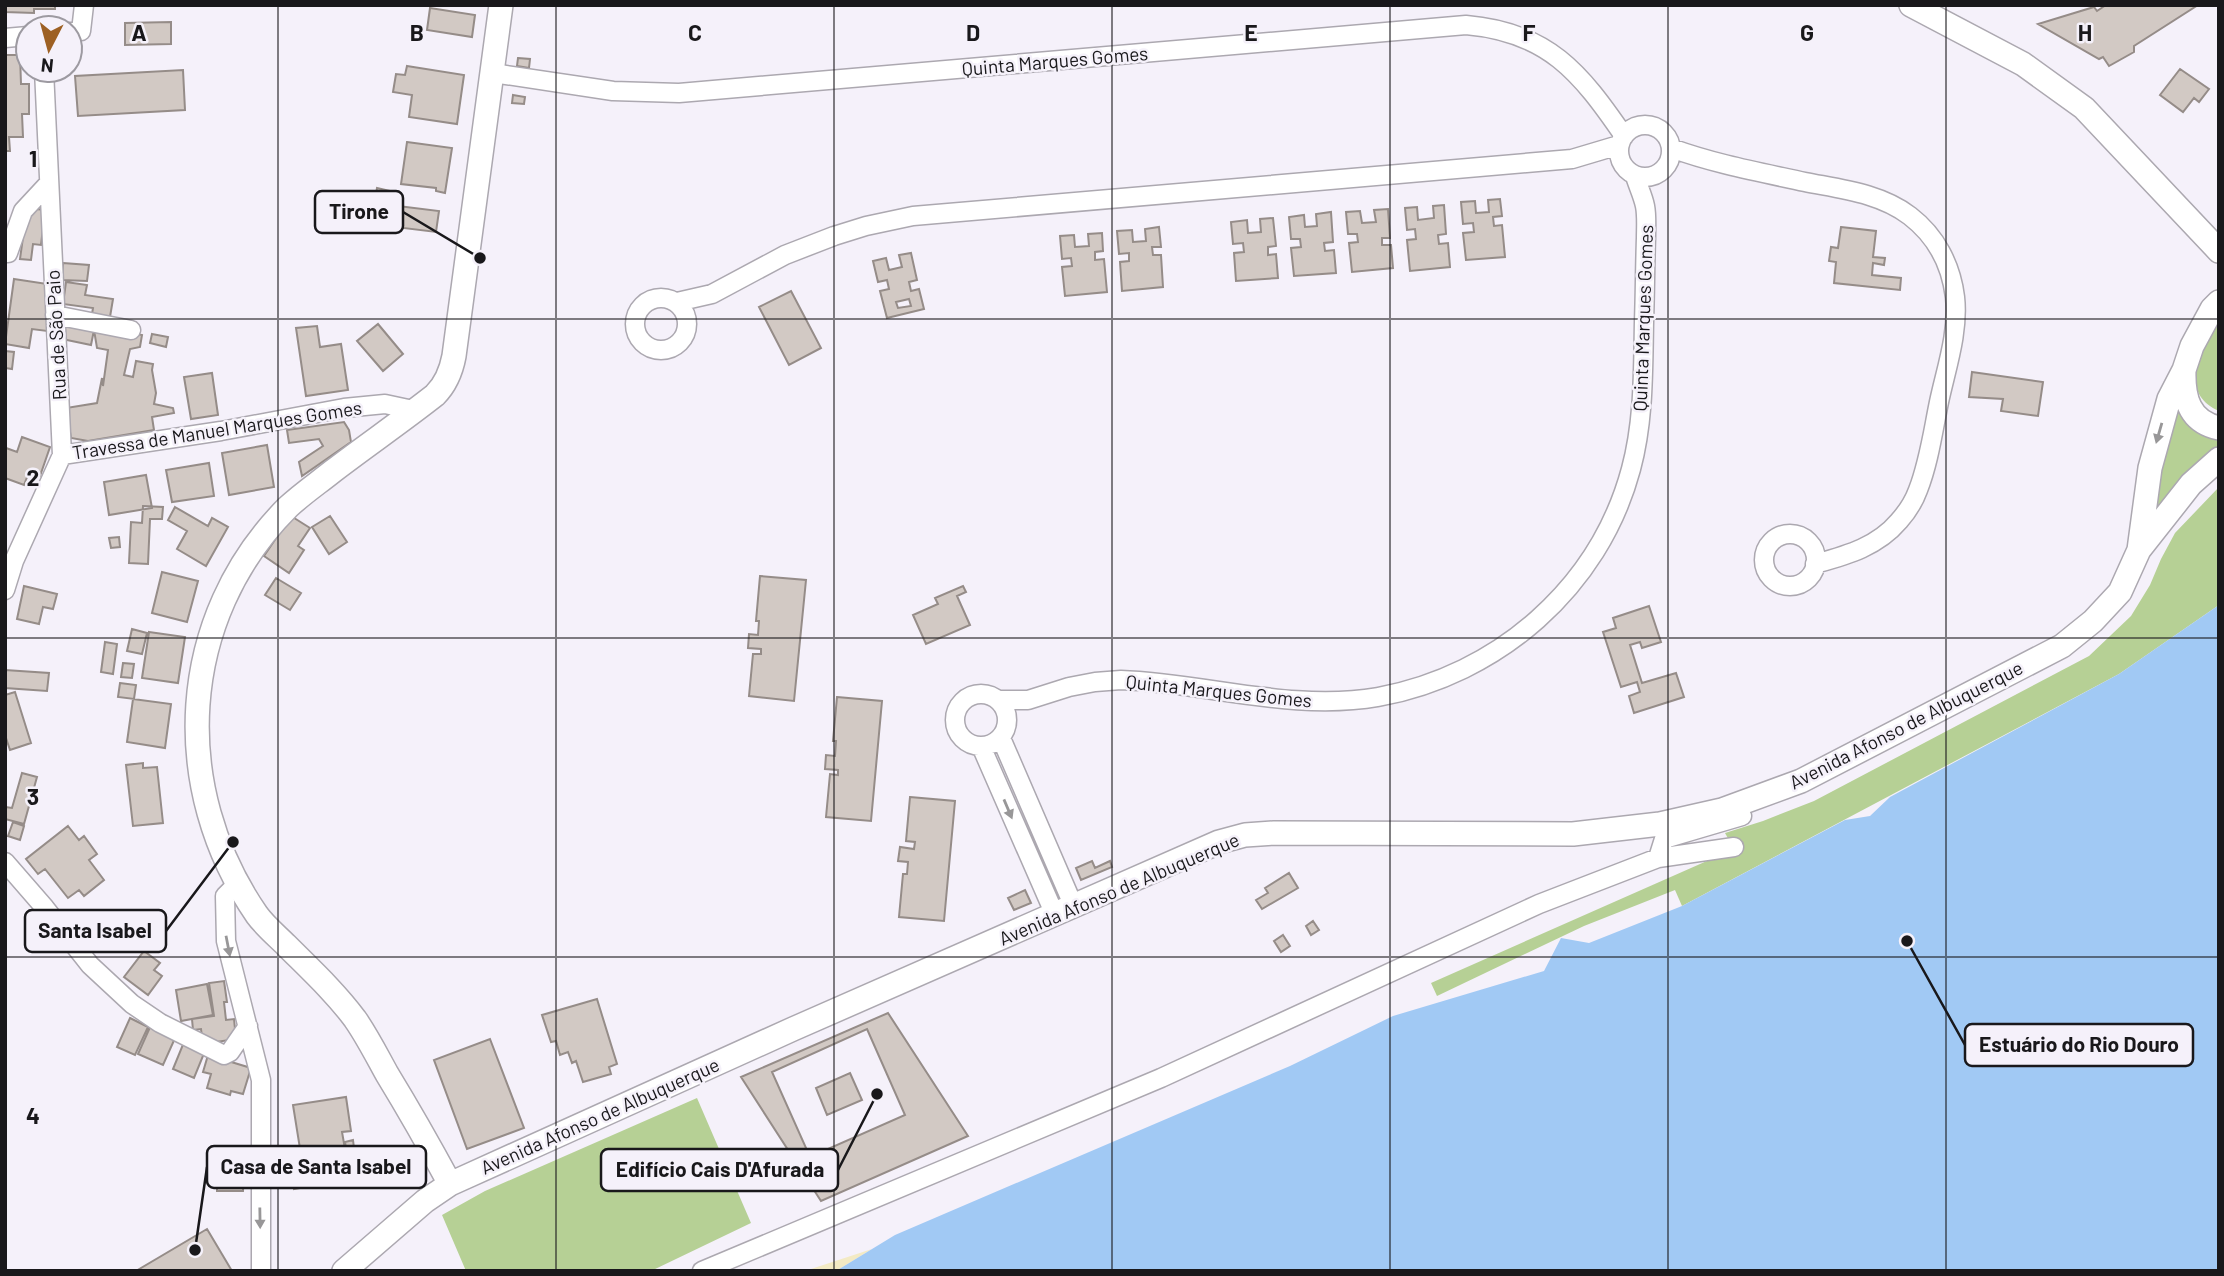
<svg xmlns="http://www.w3.org/2000/svg" width="2224" height="1276" font-family="Barlow,sans-serif">
<style>
.green{fill:#b6d095}
.sand{fill:#f3eac4}
.water{fill:#a1c9f4}
.building{fill:#d2c9c4;stroke:#958c88;stroke-width:2;fill-rule:evenodd}
.lines{fill:none;stroke-linecap:round;stroke-linejoin:round}
.minor-casing{stroke:#aca8b0;stroke-width:21}
.major-casing{stroke:#aca8b0;stroke-width:26}
.minor{stroke:#fff;stroke-width:18}
.major{stroke:#fff;stroke-width:23}
.oneway{fill:#989798}
.grid{fill:none;stroke:#19181b;stroke-width:2;stroke-opacity:0.55}
.labels{text-anchor:middle;stroke-width:5;stroke-linejoin:round;paint-order:stroke}
.street-label{font-size:19px;fill:#19181b;stroke:#f5f1fa}
.grid-label{font-size:23px;text-anchor:middle;font-weight:bold;fill:#19181b;stroke:#f5f1fa;stroke-width:5;stroke-linejoin:round;paint-order:stroke}
.leader{fill:none;stroke:#19181b;stroke-width:2.5}
.callout-dot{fill:#19181b;stroke:#f5f1fa;stroke-width:2.5}
.callout{fill:#f5f1fa;stroke:#19181b;stroke-width:2.5}
.callout-label{font-size:21px;text-anchor:middle;font-weight:bold;fill:#19181b}
</style>
<rect width="100%" height="100%" fill="#f5f1fa"/>
<path class="green" d="M2219 321V411C2176 392 2202 349 2219 321Z
M2172 403 2219 437V451L2155 519V471Z
M2219 487V605L2119 674 1682 906 1675 890 1584 926 1437 996 1431 983 1734 849 1725 833 1763 821 1814 801 2089 656 2131 616 2150 585 2161 559 2175 533Z
M697 1098 751 1223 651 1271H466L442 1215 485 1191Z"/>
<path class="sand" d="M872 1249 836 1271H807L811 1269Z"/>
<path class="water" d="M2219 605V1271H836L895 1235 1290 1066 1393 1016 1544 971 1561 938 1589 943 1682 906 1845 820 1870 816 1890 797 2119 674Z"/>
<path class="building" d="M5 5H55V9H34V13L5 12Z
M2106 5H2198L2134 46V52L2109 66 2103 57 2099 59 2038 24 2094 7 2097 11Z
M430 8 475 15 472 37 427 30Z
M171 22V44L125 45V23Z
M5 55H20L21 84H29V114H22L23 137H9L10 151H5Z
M518 58 530 59 529 68 517 66Z
M407 66 464 75 457 124 409 117 412 95 393 92 396 74 405 75Z
M2180 69 2209 89 2199 102 2194 98 2183 112 2160 95Z
M183 70 185 110 78 116 75 76Z
M513 95 525 97 524 104 512 103Z
M407 142 452 148 445 193 436 191V188L401 184Z
M377 188 390 191 387 204H383L380 222 371 221Z
M1500 199 1502 216 1493 217 1494 226 1502 225 1505 257 1466 260 1463 233 1474 232 1473 223 1463 224 1461 202 1475 201 1476 213 1489 212 1488 200Z
M1444 205 1446 234 1438 235 1439 244 1448 243 1450 267 1410 271 1407 240 1416 239 1415 229 1407 230 1405 208 1417 207 1418 220 1434 218 1433 206Z
M398 206 439 211 436 232 395 227Z
M27 208 45 210 41 245 33 244 31 260 20 259Z
M1388 209 1390 238H1382V245H1391L1393 268 1352 272 1349 243 1358 242 1357 234H1348L1346 212 1360 211 1362 223 1376 222 1374 210Z
M1331 212 1333 242 1324 243 1325 251 1334 250 1336 273 1294 276 1291 248 1301 247 1300 239H1291L1289 217 1304 215 1305 227 1317 226 1316 214Z
M1273 218 1276 246 1268 247V255L1276 254 1278 278 1236 281 1234 253 1244 252 1243 243 1233 244 1231 222 1247 220 1248 233 1261 232 1260 219Z
M1159 227 1161 247H1152L1153 255H1161L1163 287 1122 291 1120 262 1129 261V253L1119 254 1117 231 1132 230 1133 242 1146 241 1145 229Z
M1841 227 1876 231 1873 257 1885 258 1884 265 1873 263 1872 275 1901 278 1900 290 1834 283 1836 262 1829 261 1831 247 1838 248Z
M1102 233 1103 251 1095 252V260L1104 259 1107 292 1065 296 1062 267 1072 266 1071 258 1062 259 1060 236 1074 235 1075 247 1089 246 1088 234Z
M911 253 917 280 909 282 911 291 919 289 924 309 887 318 880 291 889 289 887 280 878 282 873 261 886 258 889 270 902 267 899 255ZM909 299 911 306 898 308 896 302Z
M63 263 89 265 87 281 62 280Z
M14 279 54 285 47 331 32 329 29 348 5 344Z
M66 282 87 285 85 295 113 299 109 323 91 320 93 308 63 304Z
M791 291 821 348 789 365 759 307Z
M66 320 142 335 140 347 130 349 124 375 133 377 136 361 153 364 152 370 156 393 154 404 173 408 174 413 152 417 154 430 88 441 71 438 66 408 97 403 102 378 103 386 108 350 97 348 94 330 91 345 62 339Z
M378 324 403 354 383 371 357 341Z
M317 326 320 347 341 344 348 390 306 396 296 328Z
M152 334 168 337 166 347 150 343Z
M5 351 14 352 12 369 5 368Z
M1972 372 2043 382 2038 416 2001 411 2003 399 1969 397Z
M212 373 218 415 191 419 184 377Z
M344 422 349 430 351 442 302 476 299 462 323 446 319 439 289 443 287 430Z
M22 437 50 447 40 476 29 472 24 485 5 478 6 448 17 452Z
M267 445 274 487 229 495 222 453Z
M209 463 214 496 172 502 166 470Z
M146 475 152 508 109 515 104 482Z
M143 506 163 507 162 519H150L148 564 129 563 131 522 142 523Z
M175 507 208 526 212 518 228 527 206 566 177 549 187 531 168 520Z
M291 516 310 528 298 546 304 550 289 573 264 556Z
M330 516 347 542 329 554 312 527Z
M119 537 120 547 111 548 109 538Z
M162 572 198 581 187 622 152 613Z
M760 576 806 580 794 701 749 696 753 654H761V649L748 648 749 634 758 635 759 621H756Z
M276 578 301 593 290 610 265 595Z
M24 586 57 594 53 609 43 607 39 624 17 619Z
M963 586 966 592 957 596 970 625 926 644 913 615 938 604 935 598Z
M1649 606 1661 642 1642 648 1640 642 1630 645 1642 683 1676 673 1684 697 1634 713 1629 696 1640 692 1637 682 1621 687 1603 632 1616 628 1613 618Z
M132 629 147 633 142 654 127 651Z
M149 632 185 637 178 683 142 678Z
M105 642 117 644 113 674 101 672Z
M123 663 134 664 132 678 121 677Z
M5 670 49 673 47 691 5 688Z
M120 683 136 685 134 699 118 697Z
M15 692 31 743 10 750 5 735V695Z
M837 697 882 701 871 821 826 817 830 774 838 775V770L825 769 826 755 835 756 836 741H833Z
M133 699 171 704 165 748 127 742Z
M143 763V768L157 767 163 823 133 826 126 765Z
M22 773 37 777 24 824 5 819V807L12 808Z
M910 797 955 801 944 921 899 917 903 874H907L908 862 898 861 900 847 914 849 915 842 906 841Z
M13 822 24 826 20 840 8 836Z
M68 826 79 840 84 836 97 854 89 860 104 880 84 896 79 890 68 898 45 869 38 874 26 859Z
M1092 861 1095 868 1110 861 1112 867 1081 880 1076 868Z
M1289 873 1298 888 1262 909 1256 900 1268 893 1265 888Z
M1025 890 1031 903 1014 910 1008 898Z
M1313 921 1319 930 1311 935 1306 926Z
M1283 935 1290 946 1281 952 1274 941Z
M144 951 160 963 154 970 162 976 148 995 124 977Z
M224 981 227 1002H224L226 1020 234 1019 236 1039 203 1044 201 1029 193 1030 192 1019 214 1016 209 983Z
M207 984 213 1015 181 1021 176 990Z
M597 999 617 1064 609 1067 611 1074 583 1082 576 1061 572 1063 568 1052 560 1055 556 1041 551 1042 542 1015Z
M888 1013 968 1136 821 1201 741 1077Z
M130 1018 148 1027 135 1055 117 1047Z
M151 1025 176 1036 163 1065 138 1054Z
M867 1029 905 1115 810 1157 772 1072ZM850 1073 862 1100 827 1115 816 1088Z
M490 1039 524 1128 467 1149 434 1060Z
M184 1042 205 1051 194 1078 173 1069Z
M208 1055 251 1068 243 1094 231 1091 230 1095 207 1088 211 1074 203 1072Z
M346 1097 351 1131 342 1132 345 1149 301 1155 293 1105Z
M353 1140 357 1172 350 1174 345 1142Z
M338 1166 340 1181 294 1189 291 1170Z
M217 1170 244 1171 243 1191H217Z
M207 1229 232 1271H136Z"/>
<g class="lines">
<defs>
<path id="minor" d="M70 32 81 31 84 5
M5 38 28 36
M493 73 613 91 679 93 1466 25C1548 32 1580 72 1624 136
M1619 151a26 26 0 1 1 52 0a26 26 0 1 1-52 0Z
M1671 148C1715 164 1759 172 1805 182 1840 189 1880 193 1910 216 1936 236 1951 265 1955 297 1959 332 1946 369 1939 402 1933 431 1929 462 1918 490 1914 501 1907 512 1899 521 1877 547 1847 555 1815 564
M5 253H8L23 211 49 183
M635 324a26 26 0 1 1 52 0a26 26 0 1 1-52 0Z
M677 302 712 294 785 255 834 236 866 226 913 216 1572 159 1619 145
M55 315 131 330
M62 455 221 431 344 408 385 404 413 410
M1764 560a26 26 0 1 1 52 0a26 26 0 1 1-52 0Z
M5 590 14 561 62 455 44 70
M955 720a26 26 0 1 1 52 0a26 26 0 1 1-52 0Z
M998 700H1028L1069 687 1095 682 1121 680C1207 683 1292 712 1378 697 1498 675 1599 588 1631 469 1644 421 1643 371 1644 322 1645 294 1645 266 1646 238 1646 228 1647 216 1645 206 1643 196 1638 186 1635 176
M1001 738 1074 907
M981 746 1055 915
M1658 858 1734 847
M5 862 45 908 90 965 132 1004 160 1023 224 1055 230 1052 248 1026
M238 883 225 896 226 941 261 1080V1271
M702 1271 1161 1078 1539 904 1658 858 1664 839 1742 816"/>
<path id="major" d="M1911 5 2023 64 2084 108 2219 251
M2184 370C2183 397 2189 422 2219 428
M2139 550 2150 468 2169 399 2184 370 2192 346 2212 309 2219 302
M450 1184C430 1147 409 1110 387 1074 377 1056 367 1036 355 1019 335 992 310 969 286 945 277 936 265 926 257 915 169 788 177 618 288 507 302 494 318 483 333 471 367 445 402 421 435 395 446 384 451 372 454 356L501 5
M344 1271 425 1201 450 1184 793 1029 1219 842 1245 835 1274 833 1573 834 1660 824 1722 810 1801 781 2062 646 2093 621 2120 592 2139 550 2191 484 2219 459"/>
</defs>
<use href="#minor" class="minor-casing"/>
<use href="#major" class="major-casing"/>
<use href="#minor" class="minor"/>
<use href="#major" class="major"/>
</g>
<defs><path id="oneway-solid" d="M-6-.8H1V-3.2L6.5 0L1 3.2V.8H-6Z" transform="scale(1.75)"/></defs>
<g class="oneway">
<use href="#oneway-solid" transform="translate(2159 433) rotate(106)"/>
<use href="#oneway-solid" transform="translate(1008 809) rotate(67)"/>
<use href="#oneway-solid" transform="translate(228 946) rotate(79)"/>
<use href="#oneway-solid" transform="translate(260 1218) rotate(89)"/>
</g>
<path class="grid" d="M278 5V1271M556 5V1271M834 5V1271M1112 5V1271M1390 5V1271M1668 5V1271M1946 5V1271M5 319H2219M5 638H2219M5 957H2219"/>
<g class="labels">
<g class="street-label">
<text transform="translate(1055 61) rotate(-5)" y="7">Quinta Marques Gomes</text>
<text transform="translate(1643 318) rotate(-88)" y="7">Quinta Marques Gomes</text>
<text transform="translate(56 335) rotate(-93)" y="7">Rua de São Paio</text>
<text transform="translate(217 430) rotate(-9)" y="7">Travessa de Manuel Marques Gomes</text>
<text transform="translate(1219 691) rotate(6)" y="7">Quinta Marques Gomes</text>
<text transform="translate(1906 725) rotate(-27)" y="7">Avenida Afonso de Albuquerque</text>
<text transform="translate(1119 889) rotate(-23)" y="7">Avenida Afonso de Albuquerque</text>
<text transform="translate(600 1116) rotate(-24)" y="7">Avenida Afonso de Albuquerque</text>
</g>
</g>
<g class="grid-label">
<text x="139" y="41">A</text>
<text x="417" y="41">B</text>
<text x="695" y="41">C</text>
<text x="973" y="41">D</text>
<text x="1251" y="41">E</text>
<text x="1529" y="41">F</text>
<text x="1807" y="41">G</text>
<text x="2085" y="41">H</text>
<text x="33" y="167">1</text>
<text x="33" y="486">2</text>
<text x="33" y="805">3</text>
<text x="33" y="1124">4</text>
</g>
<path class="leader" d="M480 258L403 212M233 842L166 931M1907 941L1965 1045M195 1250L207 1167M877 1094L838 1170"/>
<g class="callout-dot">
<circle cx="480" cy="258" r="7"/>
<circle cx="233" cy="842" r="7"/>
<circle cx="1907" cy="941" r="7"/>
<circle cx="195" cy="1250" r="7"/>
<circle cx="877" cy="1094" r="7"/>
</g>
<g class="callout">
<rect x="315" y="191" width="88" height="42" rx="7"/>
<rect x="25" y="910" width="141" height="42" rx="7"/>
<rect x="1965" y="1024" width="228" height="42" rx="7"/>
<rect x="207" y="1146" width="219" height="42" rx="7"/>
<rect x="601" y="1149" width="237" height="42" rx="7"/>
</g>
<g class="callout-label">
<text x="359" y="219">Tirone</text>
<text x="95" y="938">Santa Isabel</text>
<text x="2079" y="1052">Estuário do Rio Douro</text>
<text x="316" y="1174">Casa de Santa Isabel</text>
<text x="720" y="1177">Edifício Cais D'Afurada</text>
</g>
<rect width="2224" height="1276" fill="none" stroke="#19181b" stroke-width="14"/>
<g transform="translate(49 49) rotate(186)"><circle r="33" fill="#f5f1fa" stroke="#9d9aa1" stroke-width="2"/>
<path d="M0-5L12 26L0 18L-12 26Z" fill="#9d6023"/>
<text y="-10" font-size="19" font-weight="bold" text-anchor="middle" fill="#19181b">N</text>
</g>
</svg>
